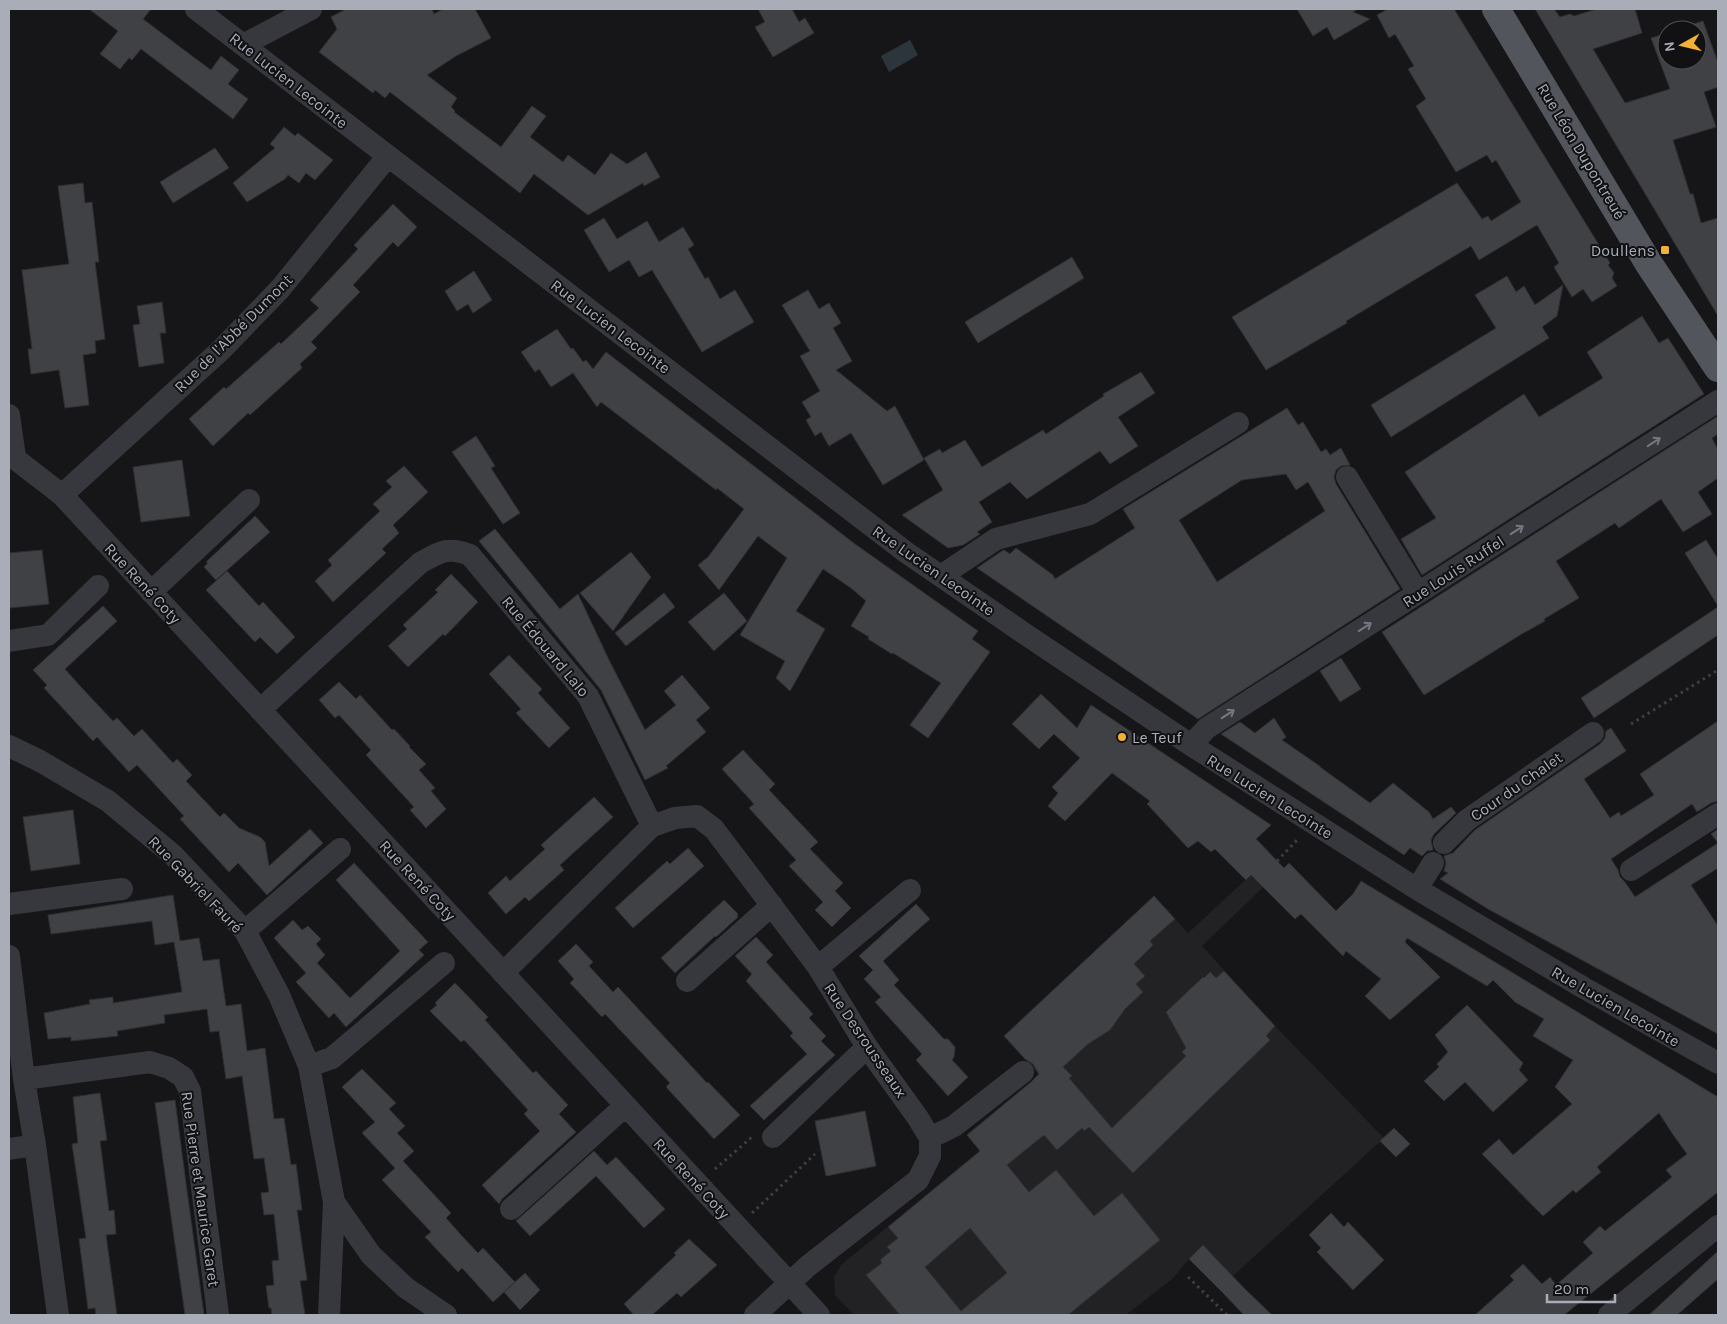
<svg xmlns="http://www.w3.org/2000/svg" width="1727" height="1324" font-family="Karla,sans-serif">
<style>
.built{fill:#222225}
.water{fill:#2c353c}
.building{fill:#404145;stroke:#303034;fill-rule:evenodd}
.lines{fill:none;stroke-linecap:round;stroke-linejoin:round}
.path{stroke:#3d3f44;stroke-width:3;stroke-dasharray:2.5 4;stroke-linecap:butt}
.minor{stroke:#37383d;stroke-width:22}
.major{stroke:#53555c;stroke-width:28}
.oneway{stroke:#757881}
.poi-dot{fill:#f2b134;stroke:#111113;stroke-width:2}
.labels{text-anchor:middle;stroke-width:4;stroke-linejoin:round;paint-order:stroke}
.street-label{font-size:16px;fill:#a8adb8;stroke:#111113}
.poi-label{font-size:16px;fill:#a8adb8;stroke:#111113;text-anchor:end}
</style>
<rect width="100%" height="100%" fill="#161618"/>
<path class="built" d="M1267 860 1278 873 1202 946 1275 1026 1384 1138 1233 1276 1203 1245 1189 1259 1172 1279 1126 1315H854L835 1295 834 1277 841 1265 1053 1091 1005 1036 1128 920 1147 938 1172 916 1188 933Z"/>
<path class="water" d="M910 40 918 55 889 72 881 56Z"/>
<path class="building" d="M89 9H151L143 19 192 56 211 70 221 56 239 70 228 84 248 99 233 119 141 49 132 60 129 58 120 69 100 54 118 31Z
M346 9H432L434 14 443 9H475L491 38 456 56 427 75 457 98 451 107 455 111 454 112 501 147 532 106 546 116 530 137 563 162 568 155 595 175 611 153 627 164 646 152 660 177 644 186 643 183 588 215 534 174 520 193 390 92 385 98 375 90 373 93 319 52 337 29 331 17Z
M758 9H792L799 22 805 18 814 33 773 57 755 27 765 22Z
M1297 9H1358L1353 12 1370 19 1334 40 1327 27 1313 36Z
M1388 9H1454L1610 263 1608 265 1614 273 1612 278 1617 286 1592 302 1583 289 1572 297 1554 267 1559 263 1537 225 1479 260 1471 246 1346 321 1347 323 1266 370 1232 317 1457 183 1482 219 1488 216 1491 221 1521 202 1496 160 1492 163 1487 155 1456 172 1416 106 1426 99 1408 69 1414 66 1395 34 1389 38 1377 15Z
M1535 9H1554L1560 17 1570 14 1574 16 1597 9H1635L1642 33 1593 49 1625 103 1670 89 1651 38 1667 33V60H1697V30H1675L1703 21 1718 63V87L1704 92 1716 127 1673 140 1690 194H1693L1701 223 1718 218V316Z
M284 127 295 136 298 133 333 160 315 180 306 173 299 183 288 175 285 179 247 202 233 183 275 148 270 144Z
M215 148 229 168 173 203 160 182Z
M83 183 85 203 92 202 99 262H95L105 339 95 341 96 353 83 355 89 405 65 408 59 370 31 374 28 349H32L22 270 69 264 58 186Z
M393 204 417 227 398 247 393 242 353 285 360 292 311 342 317 348 300 364 302 368 250 415 248 413 213 446 189 419 224 387 226 389 279 342 281 344 319 308 310 300 358 249 354 245Z
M604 218 617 239 647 221 659 242 683 227 694 245 688 249 705 279 708 277 720 299 735 290 754 322 702 352 652 270 639 277 629 260 609 272 584 230Z
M1072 257 1084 278 978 343 965 322Z
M474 271 492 300 473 313 468 304 457 311 445 291Z
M1507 276 1516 292 1524 286 1535 305 1563 285 1557 316 1542 327 1549 338 1391 437 1371 405 1496 328 1475 295Z
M808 290 819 309 829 303 841 323 833 328 852 361 836 370 887 411 895 406 924 460 883 485 851 433 829 446 821 432 815 436 806 420 811 417 802 402 820 391 800 356 810 351 782 305Z
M162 302 166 333H160L164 363 139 367 133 325 140 324 137 306Z
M1642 316 1659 343 1668 338 1704 394 1422 575 1401 539 1436 518 1405 472 1524 394 1539 417 1603 378 1587 352Z
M557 329 571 349 573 348 583 362 586 360 593 369 606 352 855 544 978 631 972 639 990 652 928 738 910 725 941 683 893 653 892 654 868 639 869 637 851 626 866 601 851 588 823 569 796 611 825 629 790 691 776 678 785 661 740 635 787 558 758 536 719 590 698 565 708 557 744 509 717 488 716 490 601 402 597 407 573 373 551 387 539 369 535 372 521 352Z
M1141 372 1155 393 1118 417 1138 446 1110 464 1100 451 1027 499 1010 482 979 502 992 522 977 532 980 534 963 545 948 548 902 515 943 490 924 458 940 449 942 453 965 440 982 467 1043 430 1046 434 1104 396 1103 394Z
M1287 408 1298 425 1303 422 1321 452 1326 449 1330 455 1341 448 1350 465 1341 466 1336 470 1334 477 1336 484 1400 589 1198 719 977 568 1002 551 1004 550 1010 554 1016 548 1053 575 1055 579 1135 528 1123 509ZM1286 474 1296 490 1308 482 1325 511 1217 582 1179 520 1242 480Z
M1718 416V434L1712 438 1718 450V478L1698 492 1712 514 1683 532 1661 499 1619 528 1615 523 1556 561 1579 598 1544 619 1545 621 1520 635 1424 695 1382 632Z
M476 436 495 466 491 468 520 513 503 524 452 452Z
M182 460 190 516 141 522 133 467Z
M404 466 428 492 393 525 399 533 382 549 386 553 333 602 315 581 332 565 328 560 380 511 373 504 392 487 386 481Z
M255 516 270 532 216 580 204 567 208 563 206 562Z
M495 529 560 609 578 594 609 660 645 730 676 705 664 691 682 675 710 708 696 720 706 732 666 766 668 768 645 780 601 690 479 541Z
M1706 540 1718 559V606L1685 553Z
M42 550 49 604 9 608V553Z
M631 552 651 577 613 631 580 593Z
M227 571 259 606 263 602 295 637 277 654 260 637 255 642 206 590Z
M451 574 478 602 445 636 443 634 408 667 388 646 407 629 403 625 438 592 435 590Z
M664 593 675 607 626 646 615 633Z
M724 593 747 621 714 651 688 622Z
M103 606 117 621 65 669 81 687 113 721 117 718 134 736 142 729 173 763 177 759 192 775 186 781 220 817 224 813 239 828 260 837 265 842 269 866 310 829 323 843 267 895 238 863 229 872 180 819 184 816 137 765 129 772 97 737 93 741 44 688 47 685 33 670Z
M1718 607V635L1594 718 1581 698Z
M509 655 542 689 538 693 570 728 549 748 516 713 521 709 489 674Z
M1341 658 1361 689 1340 702 1320 671Z
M339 682 356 699 360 695 392 730 394 729 410 746 409 747 426 764 419 770 435 788 431 791 446 809 426 828 410 810 414 807 366 755 371 750 339 715 335 718 319 700Z
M1041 694 1077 728 1091 705 1271 825 1256 839 1284 868 1289 863 1336 911 1353 894 1361 881 1718 1097V1192L1564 1315H1475L1514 1280 1510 1276 1523 1264 1542 1284 1550 1277 1556 1285 1593 1253 1583 1242 1600 1226 1605 1231 1672 1177 1666 1170 1687 1154 1672 1133 1659 1113 1597 1167 1601 1172 1576 1193 1573 1190 1543 1216 1482 1154 1499 1139 1513 1155 1572 1104 1555 1087 1573 1060 1533 1036 1544 1019 1515 1002 1493 980 1487 986 1407 938 1405 942 1440 977 1390 1020 1365 996 1381 979 1346 951 1343 956 1301 914 1295 919 1251 875 1246 880 1215 849 1211 852 1198 841 1188 848 1147 804 1150 801 1112 773 1065 821 1048 806 1058 793 1052 787 1080 758 1054 734 1039 749 1012 724Z
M1274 718 1286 737 1282 740 1321 767H1320L1370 803 1393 783 1429 812 1433 819 1451 807 1456 813 1434 834 1431 840 1433 850 1427 851 1422 856 1410 848 1404 855 1221 734 1240 722 1255 733Z
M1718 721V801L1711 803 1697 812 1692 804 1611 859 1618 870 1620 877 1625 882 1635 897 1718 843 1711 834 1718 829V868L1691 885 1718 926V1034L1488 909 1440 879 1448 873 1444 871 1446 863 1444 856 1453 853 1475 830 1600 744 1605 738 1606 731 1611 728 1626 751 1584 779 1610 818 1619 812 1621 816 1654 795 1640 774Z
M743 750 775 784 769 790 818 842 810 849 843 883 835 891 851 908 832 927 815 910 823 902 789 866 796 860 749 808 754 804 722 769Z
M594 797 613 817 560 865 564 870 546 886 529 901 525 897 506 914 488 893 506 876 510 881 545 849 541 845Z
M73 810 80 864 31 871 23 817Z
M688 848 704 866 633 928 615 908 667 861 670 864Z
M354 863 428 942 419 950 424 955 346 1027 334 1013 329 1018 296 982 306 973 274 938 293 920 302 930 308 926 321 939 316 944 325 955 317 963 350 998 376 974 400 951 336 880Z
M173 895 180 941 199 938 203 961 219 959 226 1006 241 1004 247 1051 265 1048 274 1119 284 1118 291 1165 296 1164 302 1210H297L307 1280 300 1281 305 1315H272L271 1308H269L266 1286 274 1285 272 1261 279 1260 274 1214 264 1215 261 1193 269 1192 264 1158 254 1159 242 1076 226 1079 219 1031 210 1032 207 1009 164 1015 165 1023 117 1031 118 1036 71 1041V1037L48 1039 44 1013 90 1004 89 1000 113 997V1003L182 992 174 942 155 945 152 921 51 934 48 915Z
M1154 896 1175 919 1150 941 1153 945 1134 964 1145 976 1136 984 1143 992 1125 1009 1110 1030 1088 1044 1063 1067 1072 1076 1069 1078 1112 1128 1186 1056 1182 1052 1186 1048 1166 1012 1203 977 1204 978 1210 972 1216 978 1224 971 1275 1026 1266 1036 1270 1040 1133 1173 1089 1127 1084 1131 1082 1128 1057 1150 1044 1135 1007 1165 1029 1192 1056 1170 1094 1216 1122 1193 1160 1240 1068 1315H900L866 1275 882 1263 880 1260 891 1251 887 1247 898 1238 888 1227 980 1151 967 1135 1031 1082 1039 1074 1033 1064 1025 1059 1004 1036ZM970 1228 1007 1273 961 1311 925 1267Z
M724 900 738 914 737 915 738 917 716 937 715 936 675 973 661 958Z
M916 904 930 919 883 961 899 980 894 985 944 1039H948L955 1047 954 1057 952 1060 968 1077 948 1096 916 1060 922 1054 875 1002 881 997 864 979 873 970 859 956Z
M756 937 773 955 766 962 813 1014 809 1018 826 1036 821 1041 835 1055 764 1120 750 1106 807 1054 790 1036 793 1033 746 981 752 974 735 956Z
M576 944 593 962 589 966 613 992 618 987 707 1083 708 1082 740 1115 714 1139 666 1087 670 1083 638 1049 605 1014 602 1017 570 983 574 979 558 961Z
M455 983 488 1017 485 1020 533 1073 536 1071 568 1105 559 1114 576 1132 502 1199 499 1204 482 1185 540 1131 524 1114 528 1110 480 1057 464 1040 461 1042 430 1011 437 1005 435 1003Z
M1467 1005 1523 1063 1519 1070 1528 1080 1493 1112 1465 1082 1444 1101 1424 1081 1439 1067 1437 1064 1448 1052 1435 1035Z
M362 1069 396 1103 389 1109 405 1126 397 1133 414 1151 403 1161 451 1213 446 1218 462 1236 478 1253 483 1248 515 1282 493 1302 462 1268 458 1272 442 1255 425 1237 431 1232 382 1180 395 1168 362 1133 375 1122 342 1087Z
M100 1093 107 1140 100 1141 109 1211 114 1210 116 1234 106 1235 117 1315H96L95 1308 88 1309 79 1239 86 1238 72 1144 78 1143 73 1097Z
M175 1100 185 1176 204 1315H185L155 1103Z
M865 1111 876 1166 826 1176 815 1121Z
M1394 1128 1410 1144 1396 1157 1380 1141Z
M594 1151 607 1165 616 1157 665 1209 644 1228 596 1176 530 1236 516 1221Z
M1331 1213 1344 1227 1348 1222 1384 1260 1353 1290 1317 1252 1321 1248 1309 1235Z
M689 1239 717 1265 681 1297 677 1293 652 1315H634L624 1304 676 1255 674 1253Z
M1203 1245 1245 1289 1272 1315H1244L1221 1291 1189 1259Z
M1718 1251V1279L1677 1315H1649Z
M525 1273 540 1290 520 1310 504 1292Z"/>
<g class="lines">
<path class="path" d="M1631 724 1718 670
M1277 861 1299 838
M715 1169 752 1137
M752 1213 815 1154
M1188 1277 1227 1315"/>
<path class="minor" d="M196 9 907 553 1025 634 1191 745 1417 889 1584 988 1718 1063
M243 45 311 9
M9 415 15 457
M9 454 62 495 819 1315
M1347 477 1418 593
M62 495 221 350 280 289 388 156
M941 576 996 539 1090 514 1238 423
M151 592 249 500
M9 641 48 635 98 586
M260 710 420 563C440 552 447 546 470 555L588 696 652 826 503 973
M1191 745 1207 728 1718 401
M9 746 40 761 108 801 173 855 245 931 279 995 309 1066 334 1202 329 1315
M652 826 675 818 697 816 714 829 818 967 867 1047 918 1118 930 1138V1156L918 1180 808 1266 755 1315
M1444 843 1467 820 1593 733
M1631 870 1718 814
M1417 889 1433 863
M9 904 122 889
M245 931 340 849
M9 956 24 1079 35 1145 58 1315
M818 967 910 890
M687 981 772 905
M309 1066 332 1058 444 963
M24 1079 150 1062 169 1068 183 1077 190 1091 218 1315
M773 1137 867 1047
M930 1138 954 1126 1023 1072
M9 1149 35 1145
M334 1202 371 1255 406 1288 446 1315
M511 1209 625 1106
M1609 1315 1718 1226"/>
<path class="major" d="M1496 9 1649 264 1718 368"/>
</g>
<defs><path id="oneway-shaft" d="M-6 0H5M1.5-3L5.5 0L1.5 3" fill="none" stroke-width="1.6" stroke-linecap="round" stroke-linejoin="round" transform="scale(1.25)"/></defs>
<g class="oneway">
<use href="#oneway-shaft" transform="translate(1654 442) rotate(-33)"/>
<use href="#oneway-shaft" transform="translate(1517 530) rotate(-33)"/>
<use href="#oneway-shaft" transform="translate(1365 627) rotate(-33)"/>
<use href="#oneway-shaft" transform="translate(1228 714) rotate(-33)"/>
</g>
<g class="poi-dot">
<rect x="1660" y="245" width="10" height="10" rx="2.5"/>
<circle cx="1122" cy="737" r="5"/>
</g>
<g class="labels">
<g class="street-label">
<text transform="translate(289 80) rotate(38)" y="6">Rue Lucien Lecointe</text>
<text transform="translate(1582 151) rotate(59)" y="6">Rue Léon Dupontreué</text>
<text transform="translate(611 326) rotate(37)" y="6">Rue Lucien Lecointe</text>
<text transform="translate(233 333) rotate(-45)" y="6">Rue de l'Abbé Dumont</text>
<text transform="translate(934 570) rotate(35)" y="6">Rue Lucien Lecointe</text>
<text transform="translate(1453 571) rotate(-33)" y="6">Rue Louis Ruffel</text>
<text transform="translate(143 583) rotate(47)" y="6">Rue René Coty</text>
<text transform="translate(546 646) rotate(50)" y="6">Rue Édouard Lalo</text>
<text transform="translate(1516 786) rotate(-35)" y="6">Cour du Chalet</text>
<text transform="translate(1270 796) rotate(32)" y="6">Rue Lucien Lecointe</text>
<text transform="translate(418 880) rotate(47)" y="6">Rue René Coty</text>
<text transform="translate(196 884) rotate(46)" y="6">Rue Gabriel Fauré</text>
<text transform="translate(1616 1006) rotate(30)" y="6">Rue Lucien Lecointe</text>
<text transform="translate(866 1040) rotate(56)" y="6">Rue Desrousseaux</text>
<text transform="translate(692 1178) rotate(47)" y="6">Rue René Coty</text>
<text transform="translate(201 1189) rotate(82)" y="6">Rue Pierre et Maurice Garet</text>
</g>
<g class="poi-label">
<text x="1655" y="256">Doullens</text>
<text x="1132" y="743" text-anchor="start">Le Teuf</text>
</g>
</g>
<rect width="1727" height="1324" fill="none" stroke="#a8adb8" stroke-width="20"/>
<g transform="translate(1682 45) rotate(262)"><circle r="24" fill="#111113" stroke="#4d4f55"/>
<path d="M0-4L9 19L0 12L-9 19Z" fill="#f2b134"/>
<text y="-8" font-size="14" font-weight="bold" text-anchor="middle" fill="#a8adb8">N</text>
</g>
<path d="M1547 1294v8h68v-8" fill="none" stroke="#a8adb8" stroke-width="2.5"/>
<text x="1554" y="1294" font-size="15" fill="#a8adb8" stroke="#111113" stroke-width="4" paint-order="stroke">20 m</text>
</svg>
